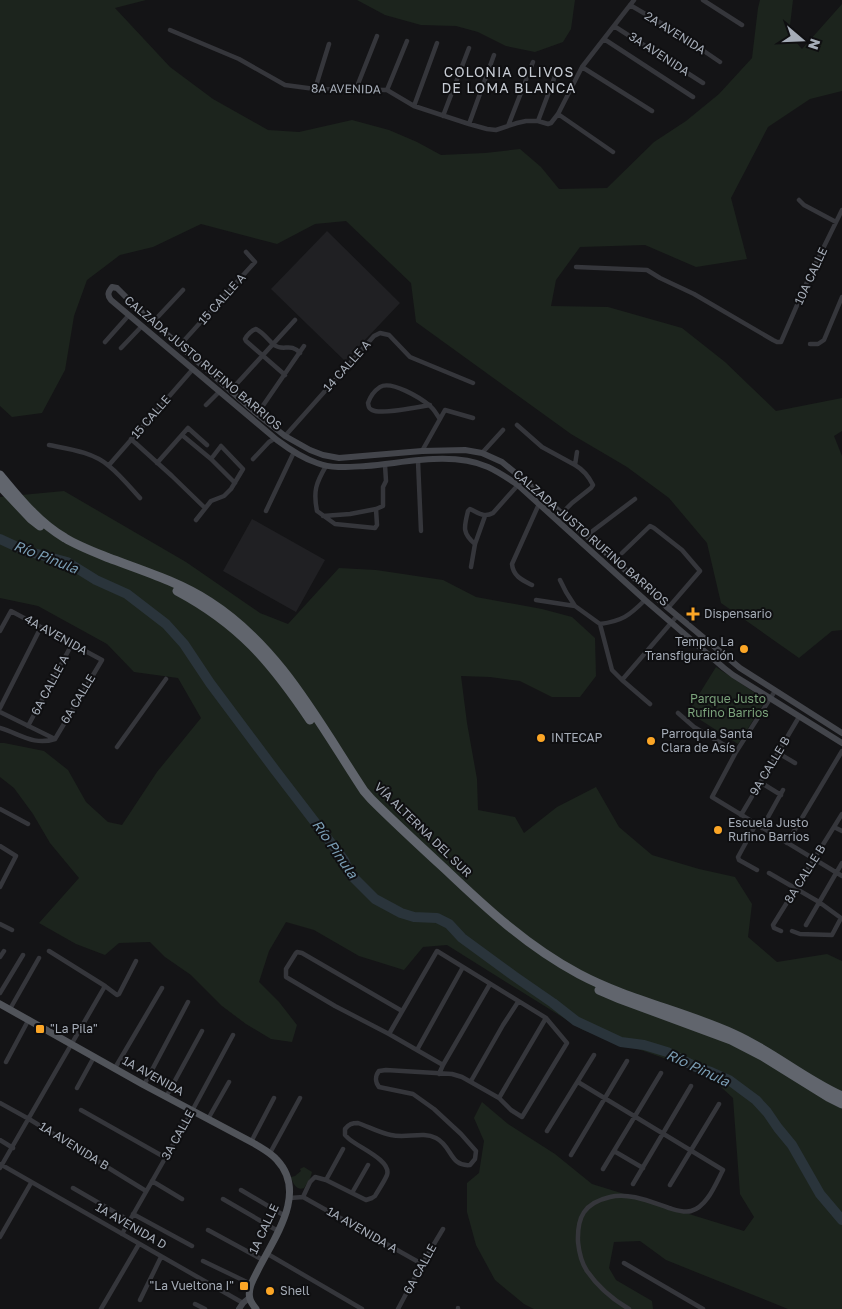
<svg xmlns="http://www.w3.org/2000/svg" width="842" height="1309" font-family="'Golos Text',sans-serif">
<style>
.built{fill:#202023}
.green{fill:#1c241d}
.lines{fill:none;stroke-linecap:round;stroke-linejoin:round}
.river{stroke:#2a343b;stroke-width:10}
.street{stroke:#35363b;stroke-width:4.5}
.secondary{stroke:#43454b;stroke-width:6}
.primary{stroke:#51545a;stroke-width:7}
.highway{stroke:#61656d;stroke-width:9}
.poi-dot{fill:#fca626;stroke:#0f0f11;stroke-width:2}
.labels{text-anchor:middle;stroke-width:4;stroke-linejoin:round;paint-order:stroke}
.street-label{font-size:12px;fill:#a5acb7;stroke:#0f0f11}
.poi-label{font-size:12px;fill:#a5acb7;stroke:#0f0f11;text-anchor:start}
.park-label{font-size:12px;fill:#7ba37b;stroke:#0f0f11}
.neighbourhood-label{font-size:14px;letter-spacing:1px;fill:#c6cbd3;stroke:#0f0f11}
.water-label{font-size:14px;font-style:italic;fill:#7a9db4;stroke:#0f0f11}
</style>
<rect width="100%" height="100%" fill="#141416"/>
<path class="built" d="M327 231 400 303 345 361 271 289Z
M252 519 325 560 296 612 223 571Z"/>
<path class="green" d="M0 0H146L115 8 170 67 213 99 268 130 299 132 352 120 389 130 417 142 441 155 485 153 520 149 541 167 559 189 607 188 654 142 686 121 719 94 752 58 758 8 760 0H793L789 34 802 49 842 4V91L810 99 768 127 731 198 747 259 696 267 645 245 580 247 556 280 551 306 608 307 682 328 725 362 776 411 842 398V431L834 436 842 456V630L832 631 799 658 721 603 707 543 669 498 627 467 571 434 416 322 411 283 346 221 315 224 277 244 201 224 153 247 120 255 87 280 74 316 65 370 42 413 12 417 0 406Z
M357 0H575L571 29 563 42 535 52 506 46 478 32 456 26 421 25 385 15Z
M64 491 186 562 260 613 288 624 339 568 376 570 443 580 476 597 542 609 572 617 595 638 596 676 580 697H552L520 681 490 677 461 676 467 723 477 779 478 810 515 817 524 833 557 807 596 787 619 827 652 855 699 869 735 877 752 904 748 937 777 962 827 954 842 961V1309H788L666 1260 640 1241 614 1242 609 1268 616 1280 652 1301 653 1309H534L524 1304 495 1280 476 1245 467 1212V1183L479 1173 484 1141 474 1118 482 1102 508 1124 555 1154 592 1184 744 1231 754 1217 740 1194 733 1098 709 1076 661 1057 583 1030 447 945 423 947 404 970 359 956 314 930 286 922 269 951 259 982 279 1002 297 1025 292 1042 271 1039 246 1024 222 1006 191 975 165 957 150 942 119 943 105 955 76 944 39 923 79 878 50 843 33 814 14 788 0 777V743H4L44 751 68 770 86 802 108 822 122 825 157 772 201 718 178 678 134 672 107 644 38 606 0 598V497Z
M716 667 766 700 738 744 688 712Z
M304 1167 312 1172 310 1179 304 1188C296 1191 293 1183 291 1177L295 1176 301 1171 300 1169Z"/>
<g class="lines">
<path class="river" d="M0 539 26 551 67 562 96 580 127 594 166 624 184 644 210 683 275 770 344 860 350 874 375 899 401 913 414 917 437 918 449 924 462 938 514 976 553 1003 576 1021 621 1042 644 1045 667 1052 696 1067 711 1072 729 1080 756 1100 767 1112 778 1128 792 1145 820 1194 842 1220"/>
<path class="street" d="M703 0 742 25
M630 5 676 32 720 62
M614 26 703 83
M170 30 239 59 285 85 315 89 387 90 414 106 469 124 487 129 496 130 517 123 526 121H538L548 124 551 123 558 114 582 67 634 0
M604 39 693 97
M582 67 652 111
M315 89 329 44
M356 89 377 36
M387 90 407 41
M414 106 437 43
M558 114 613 152
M443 116 469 48
M538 121 555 76
M469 124 494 55
M508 126 533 62
M799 200 804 205 836 222
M576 267 647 270 660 278 694 294 773 340 777 342H781L811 273 842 210
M153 322 183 290
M105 342 129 315
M810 344H818L824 340 842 297
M180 345 255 262 246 252
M121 348 142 326
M285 375 246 341 245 339C247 335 252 330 256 329 264 333 268 340 274 345 284 352 290 342 300 353
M231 390 295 320
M206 405 219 392
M430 405C418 407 381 415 372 410 368 408 369 407 368 403 370 397 374 391 380 387 391 380 421 398 430 406 434 409 437 415 440 419
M256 413 262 407 304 346
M517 425 542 447 575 465
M182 435 211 459 235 483
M285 436 374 336 380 333 389 335 410 357 473 383
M131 439 172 476 205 508
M49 445C69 449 93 452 109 466 120 475 130 487 140 498
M422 451 445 410 473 418
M482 453 503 430
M253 459 269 442 274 439
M418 461 421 531
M157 463 188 428 207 445
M109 465 193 369
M326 466C316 483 313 491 317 511L335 524 375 528 377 525 376 509 383 506V487L386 481 385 465
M266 511 294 452
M561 514 572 503 591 488 593 485C589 477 582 469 575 465L577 452
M323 516 350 514 376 509
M196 520 211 501 224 496 231 489 243 469 221 446 211 459
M586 536 635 499
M475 544C462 533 464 527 468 511L470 509C479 513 484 518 493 513L518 485
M622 553 650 526 654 528 682 550 700 571 668 608
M471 567 475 544 485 516
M560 580 566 592 575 606 600 624 612 670 622 680 650 704
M532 585C522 580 513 576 512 564L539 504
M536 600 575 606
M600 624C622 621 629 616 645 600
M0 631 11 611 102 660 55 739
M622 680 677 616
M775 691 736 752 712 797 842 876
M0 708 41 627
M0 712 55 739
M678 713 694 727 736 752
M28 726 72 644
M0 728C20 734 34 746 55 739
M117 747 166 679
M778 753 795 763
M760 782 781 795
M0 809 28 824
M741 815 799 717
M756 824 738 857 739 860 757 870
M834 827 842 831
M762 828 783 790
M787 843 842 751
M0 846 16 856 0 887
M769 873 819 902 841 918 832 935 800 934 792 931
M0 924 12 930
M806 925 842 863
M781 931 774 928 773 925 842 814
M49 951 105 986
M0 957 4 951
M0 993 23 955
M10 1009 39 958
M402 1011 302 953 297 952 296 953 286 969V977L335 1006 389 1034 443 1065
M417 1050 463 967
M6 1062 29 1019
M115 1068 162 988
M439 1074 443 1065 490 984
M471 1081 503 1025 518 1002
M578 1082 723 1170C716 1183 707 1207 691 1211 684 1213 676 1210 669 1208 651 1202 629 1192 610 1197 584 1203 577 1217 578 1242 579 1252 581 1262 587 1271 598 1287 612 1299 629 1309
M144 1085 188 1002
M77 1088 94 1057
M166 1097 202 1031
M499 1098 546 1018
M0 1103 29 1119 146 1191
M81 1110 166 1158
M208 1119 229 1082
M547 1131 594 1055
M0 1140 13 1148
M251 1142 274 1098
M614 1151 643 1168
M270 1153 300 1098
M571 1155 627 1061
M0 1164 243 1303
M0 1168 105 986 117 995 119 994 136 961
M603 1169 661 1073
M326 1180 343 1149
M152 1181 182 1199
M633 1184 691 1086
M670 1185 719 1104
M73 1188 130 1221
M241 1190 285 1216
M352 1193 368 1165
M303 1197 310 1182 315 1177 326 1180 366 1200 372 1198 375 1196C379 1189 384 1182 387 1175 392 1160 357 1147 348 1138L345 1135V1129C349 1124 352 1123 358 1123 369 1127 380 1133 391 1135 406 1139 422 1131 436 1138 452 1146 450 1167 470 1165L475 1159 476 1151 461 1134 434 1109 413 1094 379 1087C375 1082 375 1076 379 1071L386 1070 452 1074 462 1077 499 1098 511 1110 522 1117 567 1043 546 1018 437 951 389 1034
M303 1197 422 1264
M290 1198 303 1197
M223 1199 278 1231
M133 1214 192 1246
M208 1230 263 1260
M122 1234 192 1111 233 1035
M0 1237 31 1183
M266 1253 362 1309
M203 1261 251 1284
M624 1263 703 1309
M140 1300 161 1257
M195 1304 205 1309
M101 1309 139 1244
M398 1309 422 1264 443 1229
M458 1309V1308"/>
<path class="secondary" d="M842 733 740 668 668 608 524 480 502 462 482 453 465 450 422 451 339 458 323 455 310 450 285 436 256 413 137 308 117 288 112 287C108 292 107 295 111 300L277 440C289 449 302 458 317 463 333 469 349 467 366 466 405 463 451 451 488 467 499 472 509 479 518 485L645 600 724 668 733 675 842 743
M239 1309 243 1303 249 1298"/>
<path class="primary" d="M0 1004 144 1085 255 1144C263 1149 271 1153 277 1160 308 1193 274 1238 258 1270 254 1278 247 1289 250 1299 251 1303 254 1306 256 1309"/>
<path class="highway" d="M0 475C19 498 39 523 65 538 78 546 94 552 109 558 144 571 179 582 210 602 280 647 319 723 364 791L371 799C395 823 420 846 445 869 486 908 528 947 579 974 628 1000 683 1011 734 1034 772 1051 804 1079 842 1096
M0 486 31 519 40 526
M177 591C239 624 271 662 310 720
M599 990 620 999 731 1040 762 1056 828 1097 842 1104"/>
</g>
<g class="poi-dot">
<path d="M690.5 606.5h5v5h5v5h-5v5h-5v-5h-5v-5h5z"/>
<circle cx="744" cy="649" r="5"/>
<circle cx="541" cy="738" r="5"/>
<circle cx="651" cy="741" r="5"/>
<circle cx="718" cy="830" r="5"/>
<rect x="35" y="1024" width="10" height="10" rx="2.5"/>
<rect x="239" y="1281" width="10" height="10" rx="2.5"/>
<circle cx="270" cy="1291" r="5"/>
</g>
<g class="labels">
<g class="street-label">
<text transform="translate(675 33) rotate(32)" y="4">2A AVENIDA</text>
<text transform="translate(659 54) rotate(33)" y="4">3A AVENIDA</text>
<text transform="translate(346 89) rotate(1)" y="4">8A AVENIDA</text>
<text transform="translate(811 276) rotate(-65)" y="4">10A CALLE</text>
<text transform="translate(222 299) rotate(-48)" y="4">15 CALLE A</text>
<text transform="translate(203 363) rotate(40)" y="4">CALZADA JUSTO RUFINO BARRIOS</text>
<text transform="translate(347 366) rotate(-48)" y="4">14 CALLE A</text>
<text transform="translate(151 417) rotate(-49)" y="4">15 CALLE</text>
<text transform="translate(591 538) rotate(41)" y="4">CALZADA JUSTO RUFINO BARRIOS</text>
<text transform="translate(56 635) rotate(29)" y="4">4A AVENIDA</text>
<text transform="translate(50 685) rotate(-62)" y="4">6A CALLE A</text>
<text transform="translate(78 699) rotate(-59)" y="4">6A CALLE</text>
<text transform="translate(770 766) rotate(-59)" y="4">9A CALLE B</text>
<text transform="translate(423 830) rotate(44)" y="4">VÍA ALTERNA DEL SUR</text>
<text transform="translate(805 874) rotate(-58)" y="4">8A CALLE B</text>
<text transform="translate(153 1076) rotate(29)" y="4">1A AVENIDA</text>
<text transform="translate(178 1135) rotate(-61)" y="4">3A CALLE</text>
<text transform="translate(74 1146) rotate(32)" y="4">1A AVENIDA B</text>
<text transform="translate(131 1226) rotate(30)" y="4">1A AVENIDA D</text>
<text transform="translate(264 1229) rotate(-65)" y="4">1A CALLE</text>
<text transform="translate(362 1230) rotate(30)" y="4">1A AVENIDA A</text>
<text transform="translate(420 1269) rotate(-61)" y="4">6A CALLE</text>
</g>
<g class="poi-label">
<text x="704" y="618">Dispensario</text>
<text x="734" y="646" text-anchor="end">Templo La<tspan x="734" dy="14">Transfiguración</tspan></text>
<text x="661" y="738">Parroquia Santa<tspan x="661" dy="14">Clara de Asís</tspan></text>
<text x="551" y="742">INTECAP</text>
<text x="728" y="827">Escuela Justo<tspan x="728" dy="14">Rufino Barrios</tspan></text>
<text x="50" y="1033">"La Pila"</text>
<text x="234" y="1290" text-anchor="end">"La Vueltona I"</text>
<text x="280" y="1295">Shell</text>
</g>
<g class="park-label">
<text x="728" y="703">Parque Justo<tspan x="728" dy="14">Rufino Barrios</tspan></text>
</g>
<g class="neighbourhood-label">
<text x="509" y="77">COLONIA OLIVOS<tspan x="509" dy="16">DE LOMA BLANCA</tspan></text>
</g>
<g class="water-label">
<text transform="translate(46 557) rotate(21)" y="5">Río Pinula</text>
<text transform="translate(335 849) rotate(55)" y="5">Río Pinula</text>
<text transform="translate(698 1068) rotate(25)" y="5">Río Pinula</text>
</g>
</g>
<g transform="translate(802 40) rotate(109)" stroke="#0f0f11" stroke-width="4" paint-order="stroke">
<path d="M0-4L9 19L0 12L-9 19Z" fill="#a5acb7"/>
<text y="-8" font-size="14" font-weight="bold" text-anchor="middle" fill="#a5acb7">N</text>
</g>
</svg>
